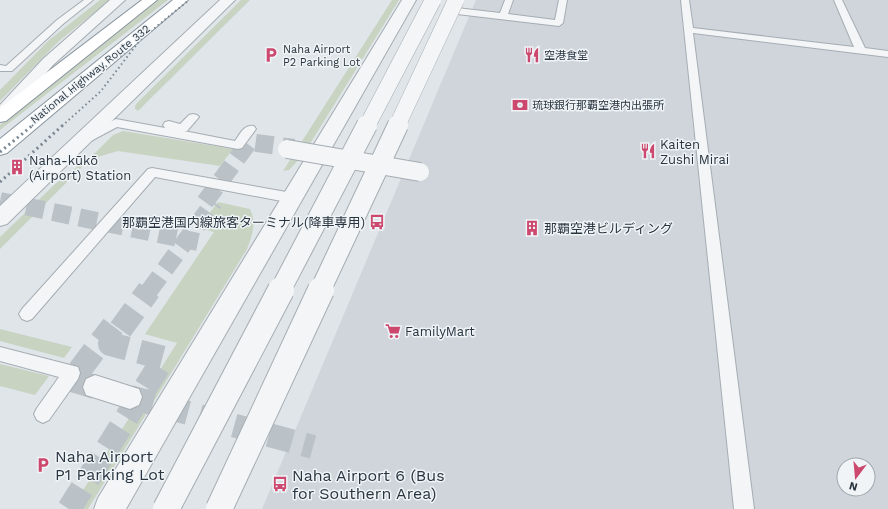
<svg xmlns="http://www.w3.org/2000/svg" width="888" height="509" font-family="'Work Sans','Noto Sans JP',sans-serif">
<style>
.built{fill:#cfd5db;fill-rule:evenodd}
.green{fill:#c8d3c2}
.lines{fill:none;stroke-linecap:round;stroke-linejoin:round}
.pedestrian-tunnel-far1{stroke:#bbc2c7;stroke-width:18;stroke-dasharray:18 9;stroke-linecap:butt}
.pedestrian-tunnel{stroke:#bbc2c7;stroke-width:24;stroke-dasharray:24 12;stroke-linecap:butt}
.service-casing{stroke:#a5adb3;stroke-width:2}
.pedestrian-casing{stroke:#a5adb3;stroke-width:2}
.tertiary-casing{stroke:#a5adb3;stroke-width:2}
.trunk-casing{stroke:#88959f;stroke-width:2}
.service{fill:#f3f5f7;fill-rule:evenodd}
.pedestrian{fill:#f3f5f7;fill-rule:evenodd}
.tertiary{fill:#f3f5f7;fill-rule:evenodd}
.trunk{fill:#fff;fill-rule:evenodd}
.rail-far1{stroke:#7a8792;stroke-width:2;stroke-dasharray:1.5 3;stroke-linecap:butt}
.rail{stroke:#7a8792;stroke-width:3;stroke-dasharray:2 3.5;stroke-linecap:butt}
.pedestrian-bridge-casing{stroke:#a5adb3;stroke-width:20;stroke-linecap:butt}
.tertiary-bridge-far2-casing{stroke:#a5adb3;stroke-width:17;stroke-linecap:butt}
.tertiary-bridge-far1-casing{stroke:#a5adb3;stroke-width:22;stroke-linecap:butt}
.tertiary-bridge-casing{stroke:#a5adb3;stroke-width:28;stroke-linecap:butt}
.pedestrian-bridge{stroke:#f3f5f7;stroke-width:18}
.tertiary-bridge-far2{stroke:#f3f5f7;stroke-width:16}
.tertiary-bridge-far1{stroke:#f3f5f7;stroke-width:20}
.tertiary-bridge{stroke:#f3f5f7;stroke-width:26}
.labels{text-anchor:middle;stroke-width:3;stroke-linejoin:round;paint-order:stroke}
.far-poi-label{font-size:11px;fill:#293540;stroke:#f0f4f7;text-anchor:start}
.far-street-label{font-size:11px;fill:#293540;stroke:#f0f4f7}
.poi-label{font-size:13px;fill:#293540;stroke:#f0f4f7;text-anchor:start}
.near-poi-label{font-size:16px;fill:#293540;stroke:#f0f4f7;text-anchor:start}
</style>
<rect width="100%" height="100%" fill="#e0e5e9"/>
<path class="built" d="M476 0H888V509H262ZM844 465H868V489H844Z"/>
<path class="green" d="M100 0H110L59 41 0 101V90L49 40Z
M158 0H168L0 130V125Z
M241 0H250L143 106 138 111 135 109V106L137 103Z
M392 0H399L303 155 289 170 283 171Z
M123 131 233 149 220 166 118 151 94 158 83 166 0 249V237L54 185 96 152 113 135Z
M218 202 250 209C257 223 252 236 247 249L88 509H71L177 343 145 334 214 232 198 228Z
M0 329 72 347 64 358 0 341Z
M0 364 49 376 35 395 0 386Z"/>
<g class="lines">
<path class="pedestrian-tunnel-far1" d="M0 201 198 242
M205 202 249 142 294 148
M149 291 214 202"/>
<path class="pedestrian-tunnel" d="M95 387 72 380 113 326
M130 397 313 447
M69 509 164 358 110 344 149 290"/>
<defs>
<path id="service" d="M84 0H93L63 24 12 71H0V65L6 66 57 20Z
M505 0H513L508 14 555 20 559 0H567L563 23 559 26 457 14 453 11 457 8 500 13Z
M681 0H689L693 28 854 47 834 0H842L865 48 888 51V57L693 33 754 509H734Z
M193 114 197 115 199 117 187 131H184L235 141C240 134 244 124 254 126L256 129 242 148 238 149 117 127 89 142H81L79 139 81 136 116 119 176 130 165 128 163 125 165 122 169 121 180 124 189 115Z
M152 168 292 193 297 195 298 198 297 201 292 203 155 177 32 319 27 321 22 319 19 314 22 309 148 169Z
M0 347 78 367 80 373 78 379 49 420 43 423 37 420 34 414 37 408 59 377 0 361Z"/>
<path id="pedestrian" d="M95 375 139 389 142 397 139 405 130 409 86 395 83 387 86 379Z"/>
<path id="tertiary" d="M110 0H125L53 65 6 120 0 121V105L43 59Z
M220 0H235L7 224 0 226V206Z
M402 0H416L126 509H94L98 498Z"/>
<path id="trunk" d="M142 0H157L6 121 0 122V108Z
M173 0H188L7 153 0 155V139Z"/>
</defs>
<use href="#service" class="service-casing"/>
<use href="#pedestrian" class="pedestrian-casing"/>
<use href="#tertiary" class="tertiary-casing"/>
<use href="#trunk" class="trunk-casing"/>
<use href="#service" class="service"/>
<use href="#pedestrian" class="pedestrian"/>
<use href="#tertiary" class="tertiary"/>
<use href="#trunk" class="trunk"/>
<path class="rail-far1" d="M32 126 89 79 127 51
M62 126 101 91 140 40 189 0"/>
<path class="rail" d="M0 152 33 125
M0 182 63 125"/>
<defs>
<path id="pedestrian-bridge" d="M287 149 420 172"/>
<path id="tertiary-bridge-far2" d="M367 126 433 0
M397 126 456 0"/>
<path id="tertiary-bridge-far1" d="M280 291 367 125
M320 291 398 125"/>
<path id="tertiary-bridge" d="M166 509 281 290
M219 509 321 290"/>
</defs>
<use href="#pedestrian-bridge" class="pedestrian-bridge-casing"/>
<use href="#tertiary-bridge-far2" class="tertiary-bridge-far2-casing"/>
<use href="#tertiary-bridge-far1" class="tertiary-bridge-far1-casing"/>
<use href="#tertiary-bridge" class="tertiary-bridge-casing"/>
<use href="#pedestrian-bridge" class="pedestrian-bridge"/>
<use href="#tertiary-bridge-far2" class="tertiary-bridge-far2"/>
<use href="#tertiary-bridge-far1" class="tertiary-bridge-far1"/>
<use href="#tertiary-bridge" class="tertiary-bridge"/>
</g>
<defs>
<symbol id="parking-bare" viewBox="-9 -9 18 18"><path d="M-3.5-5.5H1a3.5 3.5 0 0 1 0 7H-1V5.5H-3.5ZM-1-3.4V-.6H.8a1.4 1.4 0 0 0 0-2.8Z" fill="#cc486e" stroke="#f0f4f7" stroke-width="2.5" paint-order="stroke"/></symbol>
<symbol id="restaurant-bare" viewBox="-9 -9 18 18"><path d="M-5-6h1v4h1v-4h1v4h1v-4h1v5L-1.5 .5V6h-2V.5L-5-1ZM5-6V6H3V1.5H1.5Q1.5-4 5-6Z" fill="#cc486e" stroke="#f0f4f7" stroke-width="2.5" paint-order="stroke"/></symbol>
<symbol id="bank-bare" viewBox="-9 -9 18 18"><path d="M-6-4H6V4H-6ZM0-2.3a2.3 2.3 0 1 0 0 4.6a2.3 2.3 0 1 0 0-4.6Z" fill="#cc486e" stroke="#f0f4f7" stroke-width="2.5" paint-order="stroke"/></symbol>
<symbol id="building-bare" viewBox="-9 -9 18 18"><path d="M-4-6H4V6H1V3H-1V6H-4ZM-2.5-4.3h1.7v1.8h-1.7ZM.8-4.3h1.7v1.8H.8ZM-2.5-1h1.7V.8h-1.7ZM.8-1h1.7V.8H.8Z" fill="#cc486e" stroke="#f0f4f7" stroke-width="2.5" paint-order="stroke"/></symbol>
<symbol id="bus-bare" viewBox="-9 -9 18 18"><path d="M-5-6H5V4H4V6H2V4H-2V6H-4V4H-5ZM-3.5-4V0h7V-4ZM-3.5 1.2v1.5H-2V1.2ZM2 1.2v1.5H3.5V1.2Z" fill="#cc486e" stroke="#f0f4f7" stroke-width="2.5" paint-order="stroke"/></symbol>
<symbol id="supermarket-bare" viewBox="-9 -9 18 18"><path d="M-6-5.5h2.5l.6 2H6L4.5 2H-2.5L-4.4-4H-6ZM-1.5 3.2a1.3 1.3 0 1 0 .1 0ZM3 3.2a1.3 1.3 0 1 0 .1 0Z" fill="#cc486e" stroke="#f0f4f7" stroke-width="2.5" paint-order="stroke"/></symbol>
</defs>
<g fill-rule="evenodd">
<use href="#parking-bare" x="260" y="44" width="22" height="22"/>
<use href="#restaurant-bare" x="521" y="44" width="22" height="22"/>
<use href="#bank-bare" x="509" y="94" width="22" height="22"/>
<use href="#restaurant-bare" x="637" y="140" width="22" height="22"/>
<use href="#building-bare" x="6" y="156" width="22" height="22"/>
<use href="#bus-bare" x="366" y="211" width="22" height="22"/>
<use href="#building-bare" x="521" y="217" width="22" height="22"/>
<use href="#supermarket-bare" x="382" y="320" width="22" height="22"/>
<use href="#parking-bare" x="32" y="454" width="22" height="22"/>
<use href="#bus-bare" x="269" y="473" width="22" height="22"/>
</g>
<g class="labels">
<g class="far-poi-label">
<text x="283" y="53">Naha Airport<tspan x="283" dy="13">P2 Parking Lot</tspan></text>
<text x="544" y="59">空港食堂</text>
<text x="532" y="109">琉球銀行那覇空港内出張所</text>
</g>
<g class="far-street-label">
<text transform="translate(90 74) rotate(-39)" y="4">National Highway Route 332</text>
</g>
<g class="poi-label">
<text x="660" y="149">Kaiten<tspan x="660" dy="15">Zushi Mirai</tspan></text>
<text x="29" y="165">Naha-kūkō<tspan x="29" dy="15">(Airport) Station</tspan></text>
<text x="365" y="227" text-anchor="end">那覇空港国内線旅客ターミナル(降車専用)</text>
<text x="544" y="233">那覇空港ビルディング</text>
<text x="405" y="336">FamilyMart</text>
</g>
<g class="near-poi-label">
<text x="55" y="462">Naha Airport<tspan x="55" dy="18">P1 Parking Lot</tspan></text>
<text x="292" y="481">Naha Airport 6 (Bus<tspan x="292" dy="18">for Southern Area)</tspan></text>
</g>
</g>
<g transform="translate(856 477) rotate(196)"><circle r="19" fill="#f0f4f7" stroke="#a0a8ae"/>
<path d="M0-3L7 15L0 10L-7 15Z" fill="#cc486e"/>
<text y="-6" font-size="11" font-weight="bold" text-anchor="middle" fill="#293540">N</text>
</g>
</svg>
